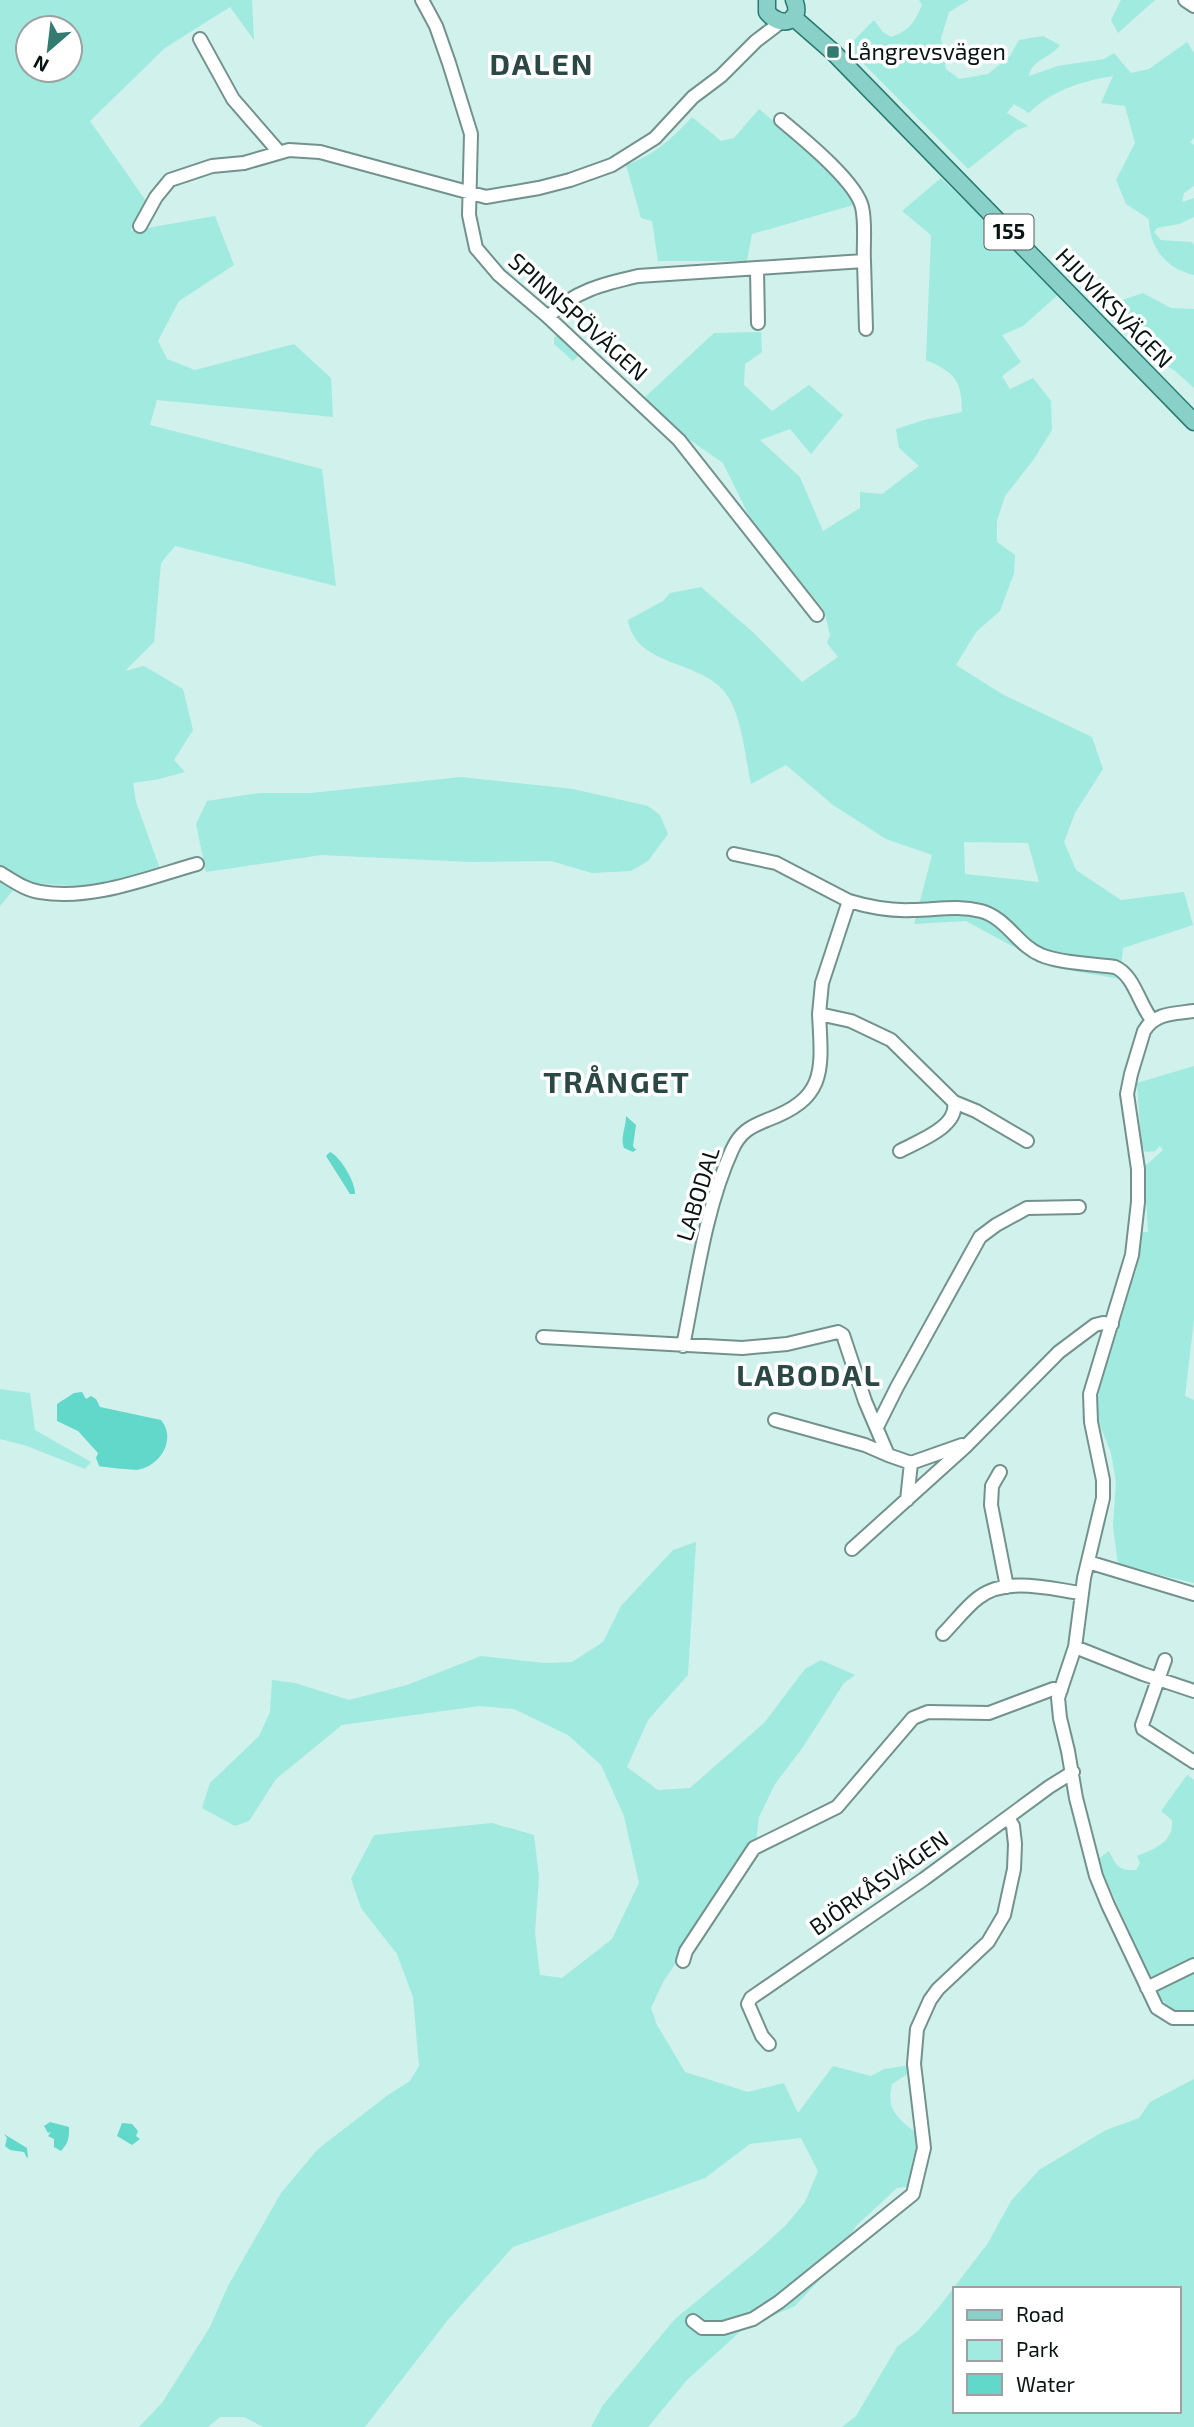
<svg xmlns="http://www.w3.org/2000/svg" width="1194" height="2427" font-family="'Exo 2',sans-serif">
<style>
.green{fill:#a1eadf;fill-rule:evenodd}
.water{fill:#61d8c9}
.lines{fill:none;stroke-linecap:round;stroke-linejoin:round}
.minor-casing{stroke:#73928d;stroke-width:16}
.major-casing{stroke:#287a71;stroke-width:19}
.minor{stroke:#fff;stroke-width:12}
.major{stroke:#88d0c8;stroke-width:16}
.poi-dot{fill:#337a71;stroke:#fff;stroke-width:2.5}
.labels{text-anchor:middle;stroke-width:7;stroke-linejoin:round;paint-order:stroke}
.shield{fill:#fff;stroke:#535b5a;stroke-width:2}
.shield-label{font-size:21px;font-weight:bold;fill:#091513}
.poi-label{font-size:23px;fill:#091513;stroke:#fff;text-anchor:start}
.street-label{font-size:23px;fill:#091513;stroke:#fff}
.district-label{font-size:30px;font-weight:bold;letter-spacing:2px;fill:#2c4844;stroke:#fff}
</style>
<rect width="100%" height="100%" fill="#d0f1ec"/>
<path class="green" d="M0 0H252L254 40 230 7 165 48 90 121 146 201 130 231 215 216 234 265 179 301 158 341 167 359 195 370 294 344 331 378 333 417 157 400 150 425 322 469 336 586 175 546 161 563 154 642 125 671 144 666 183 689 193 730 174 760 185 772 159 779 133 783 136 802 160 869 109 883 81 886 33 883 15 888 0 906ZM28 28H70V70H28Z
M919 0H969L949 12 941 38 946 69 959 79 988 74 1010 56 1019 40 1043 36 1060 45C1051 58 1032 59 1029 76L1058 66 1104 59 1114 53 1131 73 1149 69 1187 42 1194 53V138L1190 142 1194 145V186L1184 193 1182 202 1194 198V217L1179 224 1157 228 1154 232 1161 240 1192 242 1194 246V275C1166 269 1149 247 1149 219L1126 204 1116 180 1135 143 1125 106 1101 103 1113 76C1082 81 1052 90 1029 113L1014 104 1007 113 1028 126 1017 130 968 169 847 47 874 20 883 32 891 37C909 31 915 22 922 5Z
M1121 0H1155L1118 33 1111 20Z
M759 109 832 170 857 204 752 234 747 261H658L652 221 641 218 626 165C653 156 673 138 692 117L721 141 734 138Z
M941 178 1060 293 1023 326 1002 335 1021 362 1002 376 1010 389 1033 378 1051 401 1052 430 1034 459 1005 496 997 521V542L1015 555 1014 573 1000 611 976 632 956 665 1002 694 1092 737 1103 769 1075 813 1064 842 1076 870 1121 900 1184 892 1193 925 1123 948 1120 979 1051 967 966 921 914 924 932 855 886 839 833 805 786 765 751 784C745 756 742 713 724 691 698 660 635 666 628 620L663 601 670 593 701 587 755 634 802 682 838 657 827 643 830 635 824 610 753 524 723 463 687 438 644 398 714 333 761 332 762 352 745 364 744 385 772 411 809 385 843 415 811 454 790 429 760 440 800 477 823 531 860 508V492L882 494 919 466 899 448 896 429 924 420 962 412C962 380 954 372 926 360L931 235 902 211ZM964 842 1028 843 1039 882 965 874Z
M1143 293 1171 308 1194 309V388L1175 371 1159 361 1130 326 1116 302Z
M557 335 579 355 573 361 554 344V338Z
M461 777 573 789 648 806 660 815 668 834 648 861 631 871 592 873 551 861 471 862 321 855 206 872 196 824 207 801 260 793H311Z
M1194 1066V1319L1185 1396 1194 1400V1583L1118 1565 1113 1526 1116 1482 1111 1453 1096 1415 1099 1391 1137 1267 1142 1232H1148L1144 1167 1163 1150 1160 1146 1155 1151 1145 1152 1141 1142 1137 1083Z
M0 1389 30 1393 35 1430 91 1462 85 1469 27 1446 0 1439Z
M696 1542 688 1675 648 1720 627 1767 658 1790 690 1788 764 1723 805 1669 821 1660 855 1675 844 1683 803 1747 775 1784 759 1817 756 1843 663 1982 651 2008 657 2025 685 2072 748 2092 784 2083 798 2113 833 2066 871 2076 884 2069 911 2065 909 2073 892 2084C886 2111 898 2118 917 2134L918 2151 913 2186 897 2188 856 2226 833 2266 795 2306 743 2329 687 2380 648 2427H591L603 2405 675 2319 761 2248 786 2225 805 2202 818 2171 801 2138 750 2144 705 2178 513 2247 447 2321 365 2427H263L244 2417H220L208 2427H139L162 2403 210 2327 228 2286 281 2193 318 2149 388 2095 410 2081 419 2066 413 1997 397 1954 361 1908 351 1879 374 1835 492 1823 534 1835 539 1877 535 1933 540 1975 562 1978 612 1939 639 1883 624 1816 601 1765 568 1735 514 1709 479 1706 342 1725 276 1779 249 1821 235 1826 202 1808 210 1783 259 1736 270 1712 272 1680 295 1683 349 1700 407 1685 481 1656 544 1663 572 1662 603 1642 621 1606 673 1550Z
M1187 1775 1194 1780V2012C1177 2013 1167 2009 1158 1994L1097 1860 1109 1851C1116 1866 1119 1871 1136 1870L1140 1863 1137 1856C1154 1849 1174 1843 1172 1820L1161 1811Z
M1194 2079V2427H842L856 2416 897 2347 918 2331 939 2307 988 2243 1011 2201 1039 2170 1106 2130 1139 2118 1150 2102ZM954 2289H1178V2411H954Z"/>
<path class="water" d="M626 1116 636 1125 633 1146 635 1149H637L633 1152 624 1148C620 1137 626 1128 626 1116Z
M330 1152C340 1156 356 1183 355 1194H350L326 1156Z
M82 1392 86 1399 91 1396 96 1399 100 1407 161 1420C177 1439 160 1467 137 1470 134 1470 101 1467 99 1466L96 1458 98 1453 78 1431 57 1421V1404L74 1393Z
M50 2122 69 2127C69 2138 69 2142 61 2151L54 2147V2139L48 2136 51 2132 48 2133 44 2126Z
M122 2123 132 2124 138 2131 136 2136 140 2139 132 2145 117 2136Z
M4 2134 27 2148 28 2157 27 2158 24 2152 10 2150 5 2146 7 2138Z"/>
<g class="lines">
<defs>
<path id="minor" d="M422 0 436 26 449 63 471 134 469 215 476 248 499 275 547 316 679 440 817 615
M1185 0 1194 6
M200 39 233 99 279 152
M140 226 156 197 170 180 212 166 244 163 289 150 320 152 486 197 539 188 570 180 612 165 655 138 693 97 721 76 756 41 781 22
M864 261 866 329
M757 270 758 323
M548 317C574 291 603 284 638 276L864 261C863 244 866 224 862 207 856 181 801 137 781 120
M734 854 776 863 849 901C869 907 891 911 912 910 936 910 957 905 981 911 1007 918 1018 946 1041 955 1059 963 1094 964 1115 967 1134 975 1139 1004 1152 1020
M0 873C12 880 25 890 40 892 92 901 147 878 197 864
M849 901 822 983 819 1014 851 1021 891 1040 954 1102 976 1111 1027 1141
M1194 1011C1175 1014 1155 1012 1144 1031L1131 1074 1127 1094 1138 1169V1202L1132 1255 1090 1394 1091 1422 1103 1480V1498L1084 1578 1075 1647 1058 1698 1060 1718 1068 1751 1076 1798 1096 1876 1108 1905 1157 2008 1173 2018H1194
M900 1151C918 1141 959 1127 954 1102
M543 1337 742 1348 787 1344 838 1332 843 1335 865 1401 888 1455 911 1463 962 1445 965 1447
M683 1346C696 1282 705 1209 732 1150 740 1132 750 1127 767 1120 827 1098 822 1070 819 1014
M775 1420 865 1445 888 1455
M877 1427 897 1387 980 1237 996 1225 1027 1208 1079 1207
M1000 1472 992 1486 991 1505 1007 1587
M907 1500 911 1463
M852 1549 965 1447 1059 1352 1095 1325 1103 1323 1112 1324
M1088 1562 1194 1594
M943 1634C955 1622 966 1607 978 1598 1007 1576 1050 1589 1081 1593
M1075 1647 1143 1674 1194 1691
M1165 1660 1142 1725 1143 1729 1194 1762
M683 1961 686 1951 754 1848 837 1807 913 1718 928 1712 989 1713 1053 1689 1061 1690
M1147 1988 1194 1965
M769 2044 762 2036 748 2004 751 1998 924 1879 1049 1787 1073 1772
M693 2321 702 2328H723L753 2319 779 2302 913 2194 924 2148 914 2064 917 2029 930 2000 938 1989 988 1942 1004 1915 1014 1869 1015 1844 1013 1826 1008 1818"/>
<path id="major" d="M767 0V12C780 29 804 22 794 0
M793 17 833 52 1194 422"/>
</defs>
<use href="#minor" class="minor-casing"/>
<use href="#major" class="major-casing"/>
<use href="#minor" class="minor"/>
<use href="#major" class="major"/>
</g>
<rect class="poi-dot" x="826" y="45" width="14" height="14" rx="3.5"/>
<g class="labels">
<rect class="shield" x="984.5" y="214.5" width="49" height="35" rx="5"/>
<g class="shield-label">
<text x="1009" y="239">155</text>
</g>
<g class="poi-label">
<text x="847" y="60">Långrevsvägen</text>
</g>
<g class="street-label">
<text transform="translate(1114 308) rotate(46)" y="8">HJUVIKSVÄGEN</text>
<text transform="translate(578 317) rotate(42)" y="8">SPINNSPÖVÄGEN</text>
<text transform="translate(698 1194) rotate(-73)" y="8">LABODAL</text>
<text transform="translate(879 1883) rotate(-35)" y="8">BJÖRKÅSVÄGEN</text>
</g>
<g class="district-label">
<text x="542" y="75">DALEN</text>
<text x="617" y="1093">TRÅNGET</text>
<text x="809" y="1386">LABODAL</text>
</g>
</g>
<rect x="953" y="2287" width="228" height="126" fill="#ffffff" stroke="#9da1a1" stroke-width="2"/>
<rect x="967" y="2310" width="35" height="10" fill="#88d0c8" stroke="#9da1a1" stroke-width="2"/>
<text x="1016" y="2322" font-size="21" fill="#091513">Road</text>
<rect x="967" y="2340" width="35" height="21" fill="#a1eadf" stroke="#9da1a1" stroke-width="2"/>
<text x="1016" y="2357" font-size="21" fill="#091513">Park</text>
<rect x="967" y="2374" width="35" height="21" fill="#61d8c9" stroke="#9da1a1" stroke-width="2"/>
<text x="1016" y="2392" font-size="21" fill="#091513">Water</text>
<g transform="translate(49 49) rotate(208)"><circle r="33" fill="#ffffff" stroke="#9da1a1" stroke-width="2"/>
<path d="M0-5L12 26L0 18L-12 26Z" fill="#337a71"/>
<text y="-10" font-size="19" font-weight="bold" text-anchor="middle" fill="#091513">N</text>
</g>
</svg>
